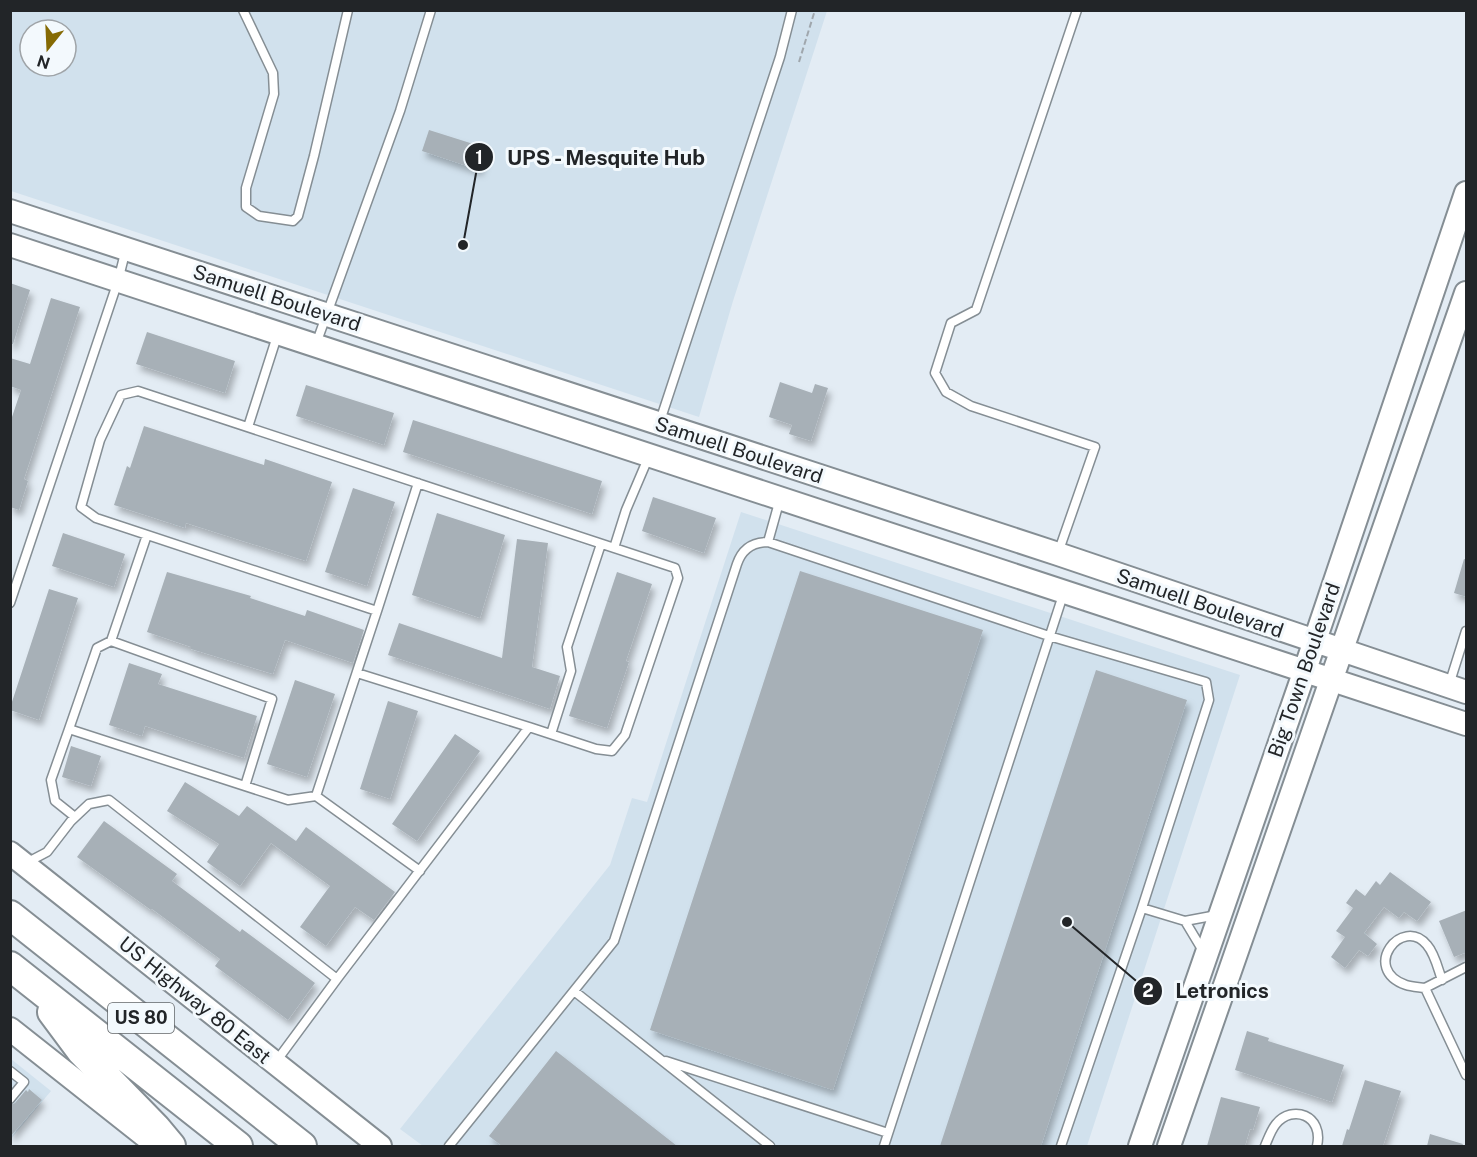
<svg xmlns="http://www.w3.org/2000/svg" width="1477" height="1157" font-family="'Public Sans',sans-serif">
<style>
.built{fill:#d1e1ed;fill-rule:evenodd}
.building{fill:#a7b0b7;filter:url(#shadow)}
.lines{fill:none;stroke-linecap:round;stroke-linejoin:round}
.service-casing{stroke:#858e94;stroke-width:11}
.secondary-casing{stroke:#858e94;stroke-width:26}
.motorway-casing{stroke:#858e94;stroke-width:32}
.path{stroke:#a0a7ad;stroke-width:2;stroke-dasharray:6 3;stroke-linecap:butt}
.service{stroke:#fff;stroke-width:8}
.secondary{stroke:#fff;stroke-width:22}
.motorway{stroke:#fff;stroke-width:28}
.labels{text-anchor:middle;stroke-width:6;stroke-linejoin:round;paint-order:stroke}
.shield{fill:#f3f9fd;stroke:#616568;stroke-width:1.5}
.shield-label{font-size:18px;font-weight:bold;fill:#222528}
.street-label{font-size:20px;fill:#222528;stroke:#f3f9fd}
.leader{fill:none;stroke:#222528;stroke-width:2}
.callout-dot{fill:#222528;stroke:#f3f9fd;stroke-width:2}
.mark-label{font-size:18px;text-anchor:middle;font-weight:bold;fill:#fff}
.callout-label{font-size:21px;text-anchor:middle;font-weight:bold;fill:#222528;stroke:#f3f9fd;stroke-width:6;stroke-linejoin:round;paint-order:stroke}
</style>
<defs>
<filter id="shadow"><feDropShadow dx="3.5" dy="6" stdDeviation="3" flood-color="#0004"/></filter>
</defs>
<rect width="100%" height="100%" fill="#e3ecf4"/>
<path class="built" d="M11 11H827L733 301 699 417 11 191ZM30 30H66V66H30Z
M741 512 1240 675 1087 1146H423L400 1129 610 865 632 798 647 802Z
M11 1059 51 1091 11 1139Z"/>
<path class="building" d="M429 130 486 148 479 170 422 151Z
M10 283 30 290 13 344H10Z
M51 298 80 307 24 479 28 481 19 510 10 507V423L21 390 10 386V358L30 364Z
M147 332 235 361 225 393 136 364Z
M780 382 812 393 815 384 828 388 811 441 789 434 792 425 769 417Z
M306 385 394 413 384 445 296 416Z
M413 420 602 481 592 514 403 452Z
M144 426 264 465 265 459 332 482 306 561 186 523 185 528 114 505 127 466 130 468Z
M353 488 395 502 367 586 325 572Z
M653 497 716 518 704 553 642 531Z
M437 513 505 535 480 618 412 595Z
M63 533 125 554 114 587 52 566Z
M517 539 548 543 532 667 560 676 550 709 388 655 399 623 502 658Z
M1464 559 1467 560V597L1454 593Z
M800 571 983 630 833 1090 650 1030Z
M167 572 251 596 250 598 305 616 307 610 364 630 353 663 285 640 273 674 191 649V647L147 632Z
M617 572 652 584 626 661 629 662 607 728 569 716Z
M49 589 78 598 39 720 10 710V708Z
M129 663 162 674 158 684 257 716 244 758 145 726 142 736 109 725Z
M1096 670 1187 700 1041 1146H940Z
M295 680 335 694 307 777 267 764Z
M388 701 418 711 390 799 360 789Z
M455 734 480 751 417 841 392 824Z
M71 746 101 756 91 786 62 777Z
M185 782 239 816 247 806 296 841 306 827 395 892 374 920 355 907 326 946 300 927 330 886 271 843 240 886 207 862 219 844 167 811Z
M104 821 177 874 172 881 240 932 242 929 315 983 288 1020 215 966 220 959 152 909 151 910 77 857Z
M1390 872 1431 902 1417 921 1404 912 1399 918 1384 907 1364 933 1377 944 1368 956 1359 950 1345 968 1331 957 1345 937 1336 931 1353 908 1346 903 1356 889 1365 896 1376 881 1380 885Z
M1467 910V952L1454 957 1439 921Z
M1247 1031 1269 1038 1268 1041 1344 1065 1332 1102 1235 1070Z
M556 1051 677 1146H502L489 1136Z
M1365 1080 1401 1091 1383 1146H1342L1347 1129 1349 1130Z
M29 1089 42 1100 10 1137V1105L15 1103 26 1090 28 1092Z
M1221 1097 1260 1107 1253 1130 1250 1129 1245 1146H1207Z
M1430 1134 1463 1144 1462 1146H1427Z"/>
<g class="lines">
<defs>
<path id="service" d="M243 10 273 73 274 94 246 188V207L259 216 293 221 298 216 314 156 348 10
M316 344 400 111 431 10
M660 421 780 57 792 10
M248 427 278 333
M768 542 780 499
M614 548 626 510 649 456
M1058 553 1095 447 971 406 946 392 935 373 951 323 976 310 1077 10
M10 603 118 281 126 249
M377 611 418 483
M111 641 147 535
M357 673 529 727
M1449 685 1466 631
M69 729 51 780 55 801 75 817
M551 734 571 671 567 647 601 544
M245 786 272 699 111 641 97 648 69 729 288 800 316 796
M26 863 47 852 71 821 89 804 109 800 337 979 529 727 596 749 612 751 625 735 678 578 675 568 138 391 121 395 100 440 81 507 96 518 377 611 316 796 420 871
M1203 951 1185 921 1217 915
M1466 967 1425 988 1466 1075
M1425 988C1419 987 1412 987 1406 985 1360 969 1402 915 1427 945 1435 954 1438 969 1442 980
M574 991 770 1146
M666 1061 888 1133
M275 1063 337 979
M10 1071 24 1082 10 1099
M449 1146 614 941 737 564C742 549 752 542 768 542L1049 636 1206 682 1209 700 1142 908
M884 1146 1064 592
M1061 1146 1142 908 1185 921
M1265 1146C1268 1139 1271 1130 1276 1124 1292 1104 1324 1115 1317 1146"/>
<path id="secondary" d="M10 211 1058 554 1466 692
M10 245 1466 724
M10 853 380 1146
M10 1029 158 1146
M1140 1146 1305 670 1466 193
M1169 1146 1466 293"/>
<path id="motorway" d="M10 915 302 1146
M10 966 238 1146
M52 1012 81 1051 156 1128 171 1146"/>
</defs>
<use href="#service" class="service-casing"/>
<use href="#secondary" class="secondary-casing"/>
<use href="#motorway" class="motorway-casing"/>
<path class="path" d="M799 62 815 10"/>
<use href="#service" class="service"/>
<use href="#secondary" class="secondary"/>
<use href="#motorway" class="motorway"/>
</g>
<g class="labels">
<rect class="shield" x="108" y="1003" width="66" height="30" rx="4.5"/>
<g class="shield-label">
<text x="141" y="1024">US 80</text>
</g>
<g class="street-label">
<text transform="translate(277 298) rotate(18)" y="7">Samuell Boulevard</text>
<text transform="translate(739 450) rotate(18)" y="7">Samuell Boulevard</text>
<text transform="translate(1200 603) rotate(19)" y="7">Samuell Boulevard</text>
<text transform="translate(1304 670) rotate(-71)" y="7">Big Town Boulevard</text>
<text transform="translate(195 1000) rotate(39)" y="7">US Highway 80 East</text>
</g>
</g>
<path class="leader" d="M463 245L479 157M1067 922L1148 991"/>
<g class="callout-dot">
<circle cx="463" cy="245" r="6"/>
<circle cx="1067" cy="922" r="6"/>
<circle cx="479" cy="157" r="15"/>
<circle cx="1148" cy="991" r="15"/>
</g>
<g class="mark-label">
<text x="479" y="164">1</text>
<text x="1148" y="997">2</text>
</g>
<g class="callout-label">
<text x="606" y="165">UPS - Mesquite Hub</text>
<text x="1222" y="998">Letronics</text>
</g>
<rect width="1477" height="1157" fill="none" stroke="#222528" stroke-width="24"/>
<g transform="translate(48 48) rotate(198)"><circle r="28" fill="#f3f9fd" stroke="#9fa4a8" stroke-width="1.5"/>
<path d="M0-4.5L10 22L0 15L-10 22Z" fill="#856a04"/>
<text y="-9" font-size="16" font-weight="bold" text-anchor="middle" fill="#222528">N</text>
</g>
</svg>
